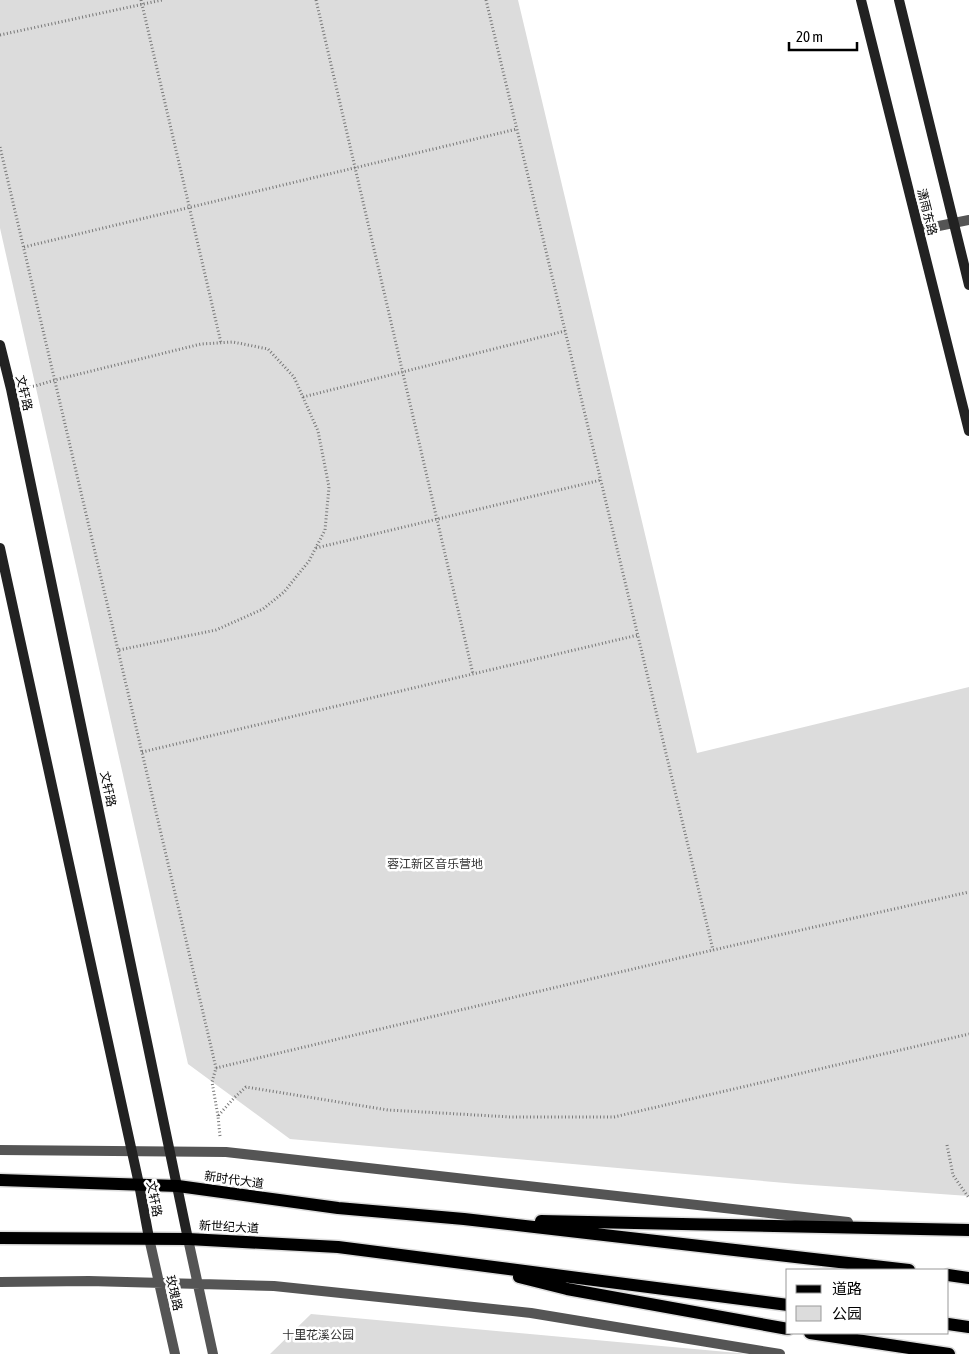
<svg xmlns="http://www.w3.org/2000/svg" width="969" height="1354" font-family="'Asap Condensed','Noto Sans SC',sans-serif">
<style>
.green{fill:#dcdcdc}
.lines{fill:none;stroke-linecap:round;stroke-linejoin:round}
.primary-casing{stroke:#dbdbdb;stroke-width:15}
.path{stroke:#777;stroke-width:3;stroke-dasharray:1 2.5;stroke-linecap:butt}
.tertiary{stroke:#555;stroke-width:10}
.secondary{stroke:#222;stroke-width:10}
.primary{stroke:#000;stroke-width:12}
.labels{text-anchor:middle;stroke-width:5;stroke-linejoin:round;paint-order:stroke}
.street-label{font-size:12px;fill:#000;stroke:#fff}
.park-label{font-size:12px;fill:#333;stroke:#fff}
</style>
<rect width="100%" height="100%" fill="#fff"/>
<path class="green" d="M0 0H518L697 753 969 687V1196L797 1184 290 1139 188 1064 0 228Z
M311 1314 749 1354H270Z"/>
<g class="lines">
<defs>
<path id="primary" d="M0 1180 178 1186 338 1208 464 1219 909 1270
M541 1221 969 1230
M0 1238 188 1239 338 1247 788 1305
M948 1275 969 1278
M519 1277 567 1289 788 1329
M948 1324 969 1327
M810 1333 949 1354"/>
</defs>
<use href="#primary" class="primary-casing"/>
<path class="path" d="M141 0 221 343
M316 0 473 674
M486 0 713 950
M0 35 162 0
M0 147 216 1068 212 1082 218 1116
M24 247 517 129
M26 387 35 386 55 380 201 344 233 342 268 349 294 377 318 431 329 487 325 530 309 561 284 592 263 609 216 630 119 650
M303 397 565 331
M316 548 601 480
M142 752 638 635
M216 1068 713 950 969 892
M220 1136 218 1116 234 1098 246 1087 388 1110 511 1117H614L969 1034
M947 1145 953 1175 969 1198"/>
<path class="tertiary" d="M919 230 969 220
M0 1150 226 1152 848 1222
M149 1238 175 1354
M188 1239 213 1354
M0 1282 89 1281 274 1286 531 1313 780 1354"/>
<path class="secondary" d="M861 0 969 431
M899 0 969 285
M0 345 11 389 188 1239
M0 548 139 1184 149 1238"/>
<use href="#primary" class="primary"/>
</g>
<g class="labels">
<g class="street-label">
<text transform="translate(927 212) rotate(76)" y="4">潇雨东路</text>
<text transform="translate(24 393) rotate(77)" y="4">文轩路</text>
<text transform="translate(108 789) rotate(78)" y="4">文轩路</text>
<text transform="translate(234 1180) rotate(8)" y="4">新时代大道</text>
<text transform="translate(154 1199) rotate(79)" y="4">文轩路</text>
<text transform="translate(229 1227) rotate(3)" y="4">新世纪大道</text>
<text transform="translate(174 1293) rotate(77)" y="4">玫瑰路</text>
</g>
<g class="park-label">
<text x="435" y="868">蓉江新区音乐营地</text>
<text x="318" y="1339">十里花溪公园</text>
</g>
</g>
<rect x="786" y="1269" width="162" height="65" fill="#ffffff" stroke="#999999"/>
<rect x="796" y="1285" width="25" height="8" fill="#000000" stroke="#999999"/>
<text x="832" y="1294" font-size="15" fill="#000000">道路</text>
<rect x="796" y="1306" width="25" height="15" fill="#dcdcdc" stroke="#999999"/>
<text x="832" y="1319" font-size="15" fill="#000000">公园</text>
<path d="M789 42v8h68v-8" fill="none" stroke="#000000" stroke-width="2.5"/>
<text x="796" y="42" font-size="15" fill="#000000" stroke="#ffffff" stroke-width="4" paint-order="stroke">20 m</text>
</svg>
